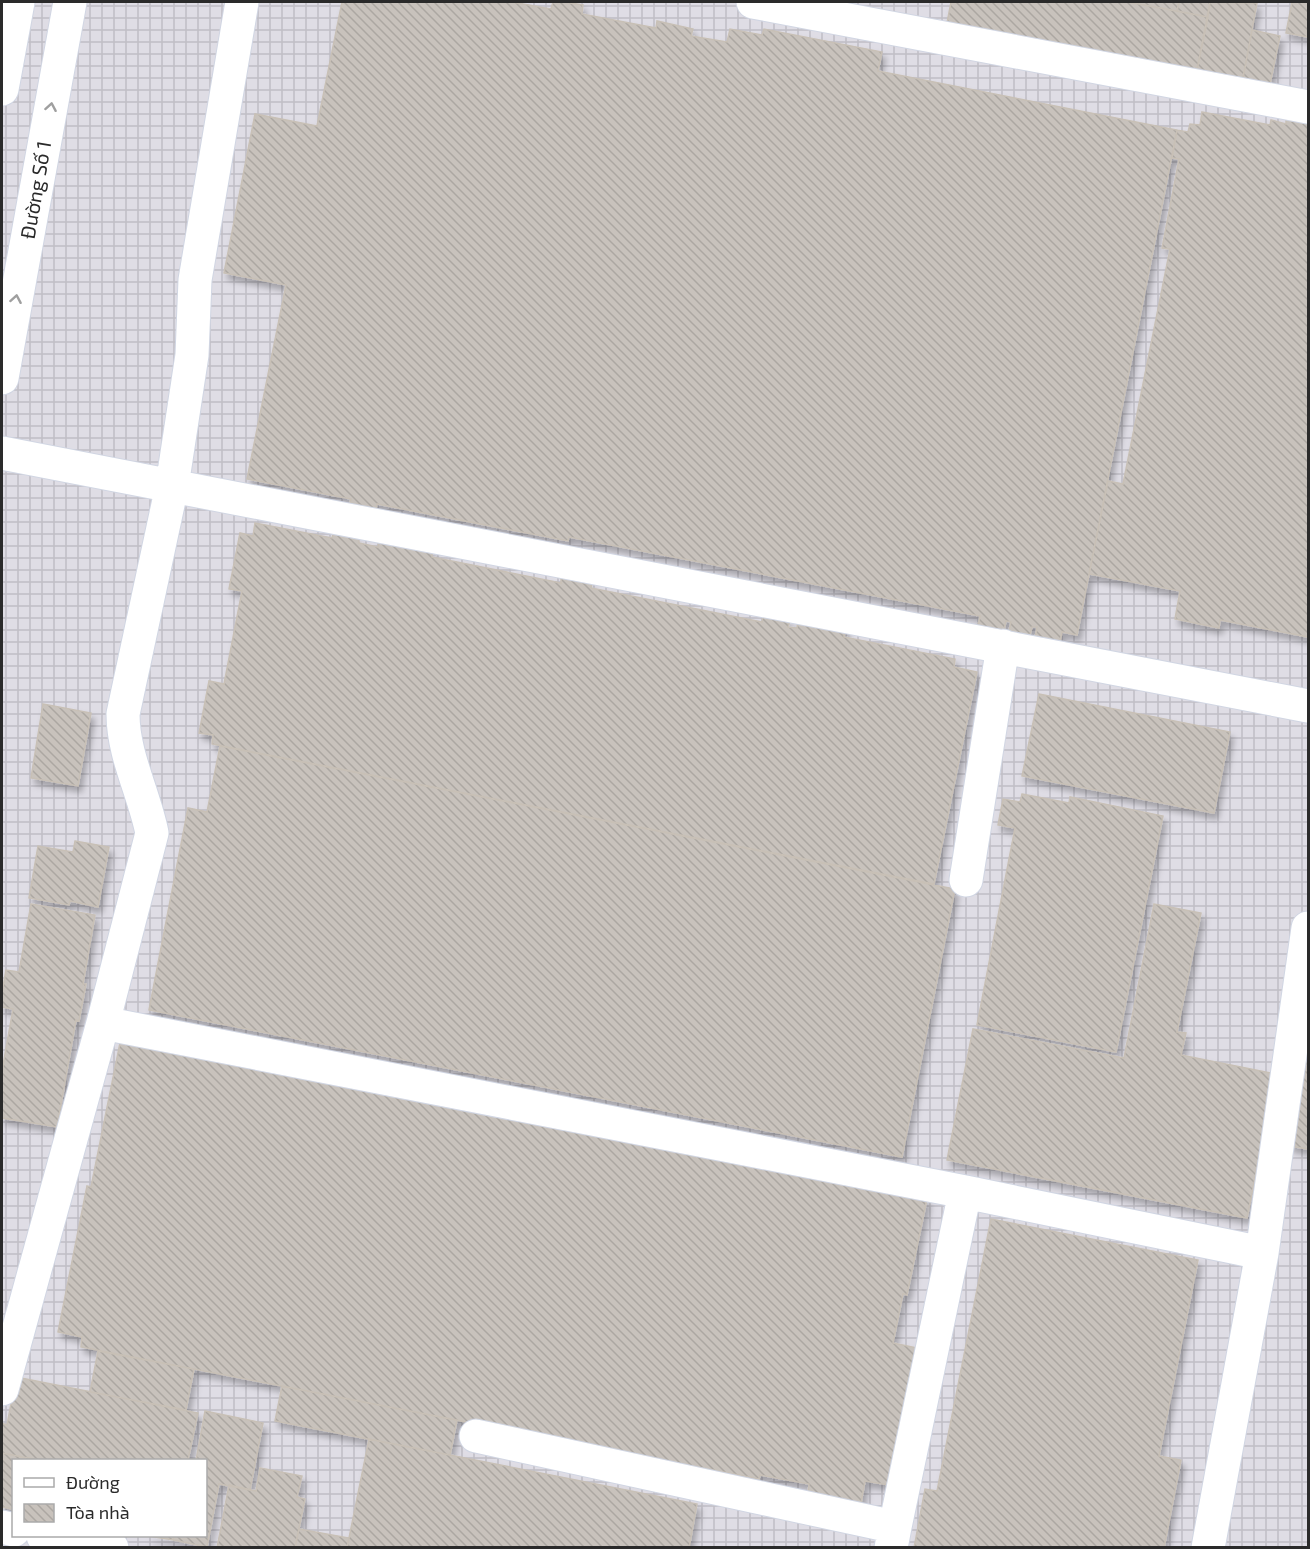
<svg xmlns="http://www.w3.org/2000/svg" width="1310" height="1549" font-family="'Exo 2',sans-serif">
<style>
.industrial{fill:url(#industrial-grid);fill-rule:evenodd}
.building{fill:url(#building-back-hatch);stroke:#c8c0b6;stroke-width:1.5;filter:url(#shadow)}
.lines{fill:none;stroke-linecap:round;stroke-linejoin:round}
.minor-casing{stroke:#d1d6e3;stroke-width:35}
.minor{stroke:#fff;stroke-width:33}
.oneway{stroke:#9f9f9f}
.labels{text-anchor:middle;stroke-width:4.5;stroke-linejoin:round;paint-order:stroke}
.street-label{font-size:20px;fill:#2a2a2a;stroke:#fff}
</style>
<defs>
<pattern id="industrial-grid" width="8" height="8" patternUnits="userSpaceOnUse" patternTransform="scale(1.5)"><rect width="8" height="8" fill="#dfdde5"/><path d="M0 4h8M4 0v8" fill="none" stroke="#c0bec5"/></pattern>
<pattern id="building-back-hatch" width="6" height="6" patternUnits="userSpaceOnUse" patternTransform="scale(1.5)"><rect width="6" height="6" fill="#c8c2bc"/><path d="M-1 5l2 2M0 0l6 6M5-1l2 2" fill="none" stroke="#aca7a2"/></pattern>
<filter id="shadow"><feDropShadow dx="3.5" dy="6" stdDeviation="3" flood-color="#0004"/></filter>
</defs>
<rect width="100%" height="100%" fill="#ede5dc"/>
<path class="industrial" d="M2 2H1308V1547L2 1548ZM14 1460H206V1536H14Z"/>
<path class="building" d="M342 2H512L551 9 553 2H564L583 5 582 14 656 28 657 21 693 29 691 36 727 42 730 29 762 35 764 29 882 52 878 71 1177 130 1077 635 1062 632 1060 642 1035 638 1037 627H1032L1029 639 1008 635 1011 622 1006 621 1003 635 977 630 980 616 569 537 568 541 377 504 376 509 350 503 351 499 247 479 286 285 224 273 255 114 317 126Z
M951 2H1128L1208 17 1197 70 947 23Z
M1128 2H1179L1177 11Z
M1179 2H1210L1208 17 1177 11Z
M1210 2 1257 3 1243 78 1197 70Z
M1292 2H1308V37L1286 33Z
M1252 30 1280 36 1270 84 1243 78Z
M1202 112 1270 125 1271 120 1286 124V120L1308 124V637L1220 620 1219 628 1175 619 1180 591 1089 574 1108 481 1123 484 1170 249 1162 248 1179 159 1172 158 1177 130 1188 132 1190 124 1200 125Z
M255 523 332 538 333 534 359 539V543L378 547 379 539 433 550 432 557 561 583V578L592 584 591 588 762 622 763 615 790 621 788 627 797 628 798 618 846 627 844 637 955 659 954 667 977 672 934 884 212 744 213 735 199 733 209 681 224 684 242 591 229 589 240 533 253 536Z
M1039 694 1230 732 1214 813 1022 776Z
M43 704 91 713 78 786 31 778Z
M220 746 955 889 902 1157 149 1010 188 808 207 812Z
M1022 794 1069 803 1070 797 1163 816 1116 1052 977 1025 1015 828 998 825 1003 799 1020 802Z
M75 841 109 847 98 907 70 901 69 905 29 898 38 846 73 852Z
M31 904 95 915 83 984H86L79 1021 76 1020 57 1127 2 1118V1071L13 1009 2 1007V993L6 970 19 972Z
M1154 904 1201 913 1177 1032 1186 1033 1181 1055 1276 1074 1247 1218 947 1160 973 1029 1124 1058Z
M120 1043 927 1199 907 1295 903 1294 893 1343 922 1349 895 1486 865 1481 861 1503 808 1493 809 1484 760 1475 759 1479 81 1347 82 1337 58 1332 87 1186 91 1187Z
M1308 1048V1149L1289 1146Z
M991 1219 1198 1260 1159 1456 1181 1460 1164 1548H914L925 1489 937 1491Z
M98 1351 194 1369 186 1410 90 1392Z
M16 1377 198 1413 188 1460H38L2 1453V1423L7 1425Z
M282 1386 457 1420 450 1455 275 1421Z
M205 1411 263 1423 250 1490 219 1484 207 1547 173 1540 174 1536H206V1460H196Z
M369 1439 697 1504 689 1548H347Z
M2 1453 38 1460H14V1509L2 1507Z
M260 1468 302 1476 297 1497 305 1499 295 1548H217L229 1485 256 1491Z
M299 1529 349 1538 347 1548H295Z
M148 1536H174L173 1540Z"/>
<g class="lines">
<defs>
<path id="minor" d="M753 2 1308 107
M2 89 18 2
M2 378 70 2
M2 453 1308 706
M966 880 1003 646
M103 1023 965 1192
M2 1389 103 1023 152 833C144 793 123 755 123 714L172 486 192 355 195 280 242 2
M476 1436 895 1527 891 1548
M2 1527 14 1530
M895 1527 965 1192 1262 1253
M43 1536 112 1548
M1208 1548 1262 1253 1308 928"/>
</defs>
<use href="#minor" class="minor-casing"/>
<use href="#minor" class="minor"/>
</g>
<defs><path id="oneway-chevron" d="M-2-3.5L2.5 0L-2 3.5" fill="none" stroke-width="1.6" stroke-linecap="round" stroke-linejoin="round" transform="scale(1.5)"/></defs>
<g class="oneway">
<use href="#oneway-chevron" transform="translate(51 107) rotate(-80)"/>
<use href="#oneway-chevron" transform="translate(16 299) rotate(-80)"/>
</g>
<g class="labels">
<g class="street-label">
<text transform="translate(36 190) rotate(-80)" y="7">Đường Số 1</text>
</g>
</g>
<rect width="1310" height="1549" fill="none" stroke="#2a2a2a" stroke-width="6"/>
<rect x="12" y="1459" width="195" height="78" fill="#ffffff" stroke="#aaaaaa" stroke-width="1.5"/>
<rect x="24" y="1478" width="30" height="9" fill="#ffffff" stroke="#aaaaaa" stroke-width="1.5"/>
<text x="66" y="1489" font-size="18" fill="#2a2a2a">Đường</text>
<rect x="24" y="1504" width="30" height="18" fill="url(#building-back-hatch)" stroke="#aaaaaa" stroke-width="1.5"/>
<text x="66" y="1519" font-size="18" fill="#2a2a2a">Tòa nhà</text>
</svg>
